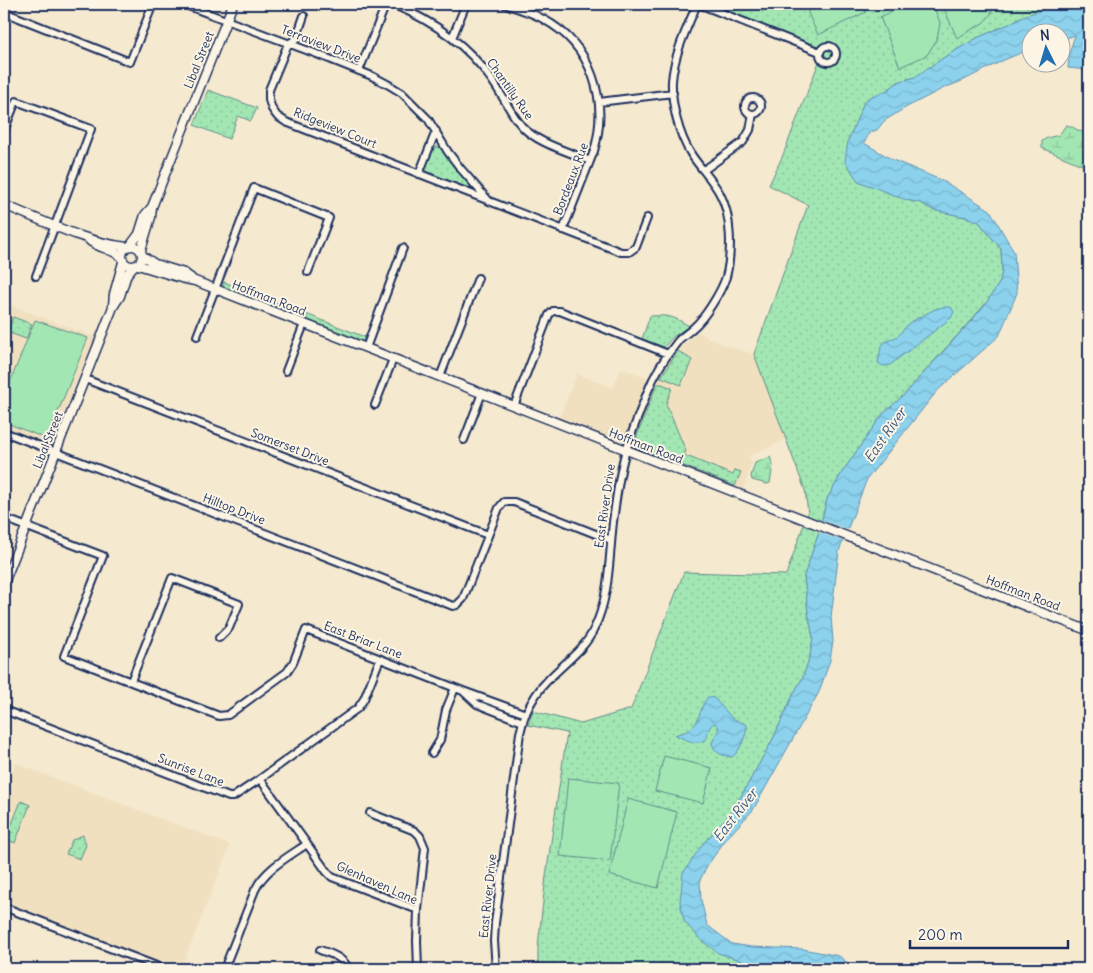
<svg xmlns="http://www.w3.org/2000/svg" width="1093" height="973" font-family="Delius,sans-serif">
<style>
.built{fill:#f0e0bf}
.green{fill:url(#green-dots);stroke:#5e8b88}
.wetland{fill:url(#wetland-marsh);stroke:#5e8b88}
.pitch{fill:#a2e7b3;stroke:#5e8b88}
.water{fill:url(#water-waves);stroke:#5f91b4}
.pier{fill:#f5e9cf}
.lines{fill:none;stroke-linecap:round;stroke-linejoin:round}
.minor-casing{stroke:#1b2f5e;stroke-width:10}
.tertiary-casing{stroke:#1b2f5e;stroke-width:11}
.minor{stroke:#fcf5e5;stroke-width:6}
.tertiary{stroke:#fcf5e5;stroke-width:8}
.labels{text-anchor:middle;stroke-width:4;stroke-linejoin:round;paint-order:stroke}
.street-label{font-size:12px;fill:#1b2f5e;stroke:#fcf5e5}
.water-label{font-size:14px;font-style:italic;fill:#375882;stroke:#fcf5e5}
</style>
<defs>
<pattern id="green-dots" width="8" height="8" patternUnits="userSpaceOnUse" patternTransform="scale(1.25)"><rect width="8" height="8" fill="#a2e7b3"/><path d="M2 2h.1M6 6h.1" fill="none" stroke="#8bc69c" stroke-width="1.8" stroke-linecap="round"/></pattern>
<pattern id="wetland-marsh" width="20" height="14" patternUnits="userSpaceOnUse" patternTransform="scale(1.25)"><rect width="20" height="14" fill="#a2e7b3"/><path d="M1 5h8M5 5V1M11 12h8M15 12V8" fill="none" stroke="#8bc69c"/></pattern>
<pattern id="water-waves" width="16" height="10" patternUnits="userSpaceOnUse" patternTransform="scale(1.25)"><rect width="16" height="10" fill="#8cd2ed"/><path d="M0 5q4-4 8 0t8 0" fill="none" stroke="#78b5ce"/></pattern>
</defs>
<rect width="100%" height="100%" fill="#f5e9cf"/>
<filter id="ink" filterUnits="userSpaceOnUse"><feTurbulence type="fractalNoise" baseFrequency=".02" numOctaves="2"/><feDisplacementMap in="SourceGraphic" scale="10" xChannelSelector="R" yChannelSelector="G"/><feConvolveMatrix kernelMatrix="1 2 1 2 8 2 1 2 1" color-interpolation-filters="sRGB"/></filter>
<g filter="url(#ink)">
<path class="built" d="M4 303 95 337 52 443 47 444 4 427Z
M698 331 707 337 727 346 754 354 787 439 749 456 752 463 742 492 634 450 632 446 661 375 675 354Z
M621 368 648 378 626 440 618 444 559 418 577 374 613 388Z
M15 763 230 845 181 969H177L4 902V814L8 809 9 805 8 800 4 797V792Z"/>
<path class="green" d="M709 4H1089V9L1086 8 1023 16 1009 24 977 38 943 58 915 77 898 82 888 90 872 96 864 103 848 141 906 200 921 203 933 210 965 217 978 221 1001 249 1002 271 1000 282 987 302 904 395 882 415 843 471 827 499 818 535 804 576 808 612 813 638 810 656 803 677 794 693 773 739 734 809 702 845 684 921 757 966 789 965 819 966 827 969H538V946L546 876 567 733 528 725 533 711 581 724 631 709 684 572 786 575 808 513 805 490 754 354 808 205 769 185 783 155 824 49Z
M208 90 257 108 251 121 238 116 229 139 194 125Z
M435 147H438L442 149 454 167 470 185V188H468L427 172C424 165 430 152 435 147Z
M224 282 365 337 362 342 222 288Z
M650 316C668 315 673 316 689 326L673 337 664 347 642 339Z
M13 317 32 324 26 339 7 332Z
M678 351 692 360 681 385 661 377Z
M657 384H662L672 388 666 404 686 451 684 455 733 475 735 470 741 472 735 486 633 446Z
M21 801 30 805 15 843 6 839Z
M83 835 86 845 80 859 66 854 72 840Z"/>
<path class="wetland" d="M1066 125C1074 126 1080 134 1089 133V168L1042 148V141L1047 138 1059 135Z
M770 457 773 465 770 483 767 484 752 480 751 476 755 463Z"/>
<path class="pitch" d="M809 4H862L866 12 818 35 808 13Z
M909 4H933L940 23 937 39 927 55 900 67 880 17Z
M942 4H992L991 14 983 23 957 38Z
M35 320 88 338 47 439 4 422V397Z
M664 756 712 768 703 803 655 791Z
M568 778 619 783 610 861 560 856Z
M628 799 677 812 658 888 609 875Z"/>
<path class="water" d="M1052 7 1089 9V70L1068 68 1070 51 1075 35 1061 40 1060 32H1030V49L1004 60 962 81 944 88 905 108 884 121 877 130 870 132 864 143 893 160 943 181 990 210 1014 252 1017 293 999 336 937 391 867 479 839 551 831 617 833 641 830 660 819 692 753 810 726 839 707 866 700 880 701 900 707 925 732 944 752 947 803 949 839 956 855 969H827L819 966 789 965 757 966 718 953 701 940 684 921 680 902 683 873 702 845 734 809 773 739 794 693 803 677 810 656 813 638 808 612 804 576 818 535 827 499 843 471 882 415 904 395 972 320 987 302 1000 282 1002 271 1001 249 978 221 965 217 933 210 921 203 906 200 858 181 845 161 848 141 864 102 872 96 888 90 898 82 915 77 943 58 977 38 1009 24 1023 16Z
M944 307H951L954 312 951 318 890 365 883 366 878 363 881 347 885 342 898 336 909 323 935 309Z
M708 697 714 698 732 718 747 725C747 734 740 752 732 757 723 756 714 753 712 743L719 728 715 723C708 725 709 734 705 740 695 746 686 739 675 735 679 733 683 733 687 731 702 723 698 708 708 697Z"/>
<path class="pier" d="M819 519 849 530 845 542 816 531Z"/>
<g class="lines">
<defs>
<path id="minor" d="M183 4 317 54 372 76 389 85 402 93 428 119 448 152 461 169 489 201 621 252H629L636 247 647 218
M392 4C431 20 467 44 491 79 503 95 513 120 528 132 546 146 570 152 590 161
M504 4C517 8 531 12 543 19 592 45 609 100 594 151L563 230
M699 4 820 52
M4 12 130 62 153 4
M304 16 296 39 288 44 269 90V100L272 109 277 116 286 122 487 200
M452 38 466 4
M820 54a8 8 0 1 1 16 0a8 8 0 1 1-16 0Z
M359 71 386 4
M745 106a8 8 0 1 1 16 0a8 8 0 1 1-16 0Z
M599 102 673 93
M4 131 16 101 91 129 36 276
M704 170 743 142 750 130 753 114
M419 174 436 131
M197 336 254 188 329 218 308 272
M366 348 403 248
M1089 367V368
M286 371 304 324
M440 377 478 278
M85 379 488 535
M375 405 393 359
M514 406 549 315 553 311H560L668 354
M4 432 453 606 457 605 463 599 499 508 504 502H514L611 540
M464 440 482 393
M4 518 103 556 64 656 219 716 228 715 287 672 293 663 306 630 463 691 526 714
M131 681 172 578 239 604 229 628 219 638
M464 692 477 704 523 722
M4 710 229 797H233L260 779 358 708 364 699 380 659
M432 753 440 740 446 710 455 688
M260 779 307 844 327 872 332 877 418 910
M370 813 415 831 420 836 425 848 418 910 417 941 418 969
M4 907 164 969
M320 950C332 954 342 957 349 969
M224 969 255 890C265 869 288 857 307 844
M496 969 494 941 495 923 520 733C522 727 523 719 526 713 531 702 539 689 548 680 563 664 585 649 594 629 610 596 609 558 613 522 616 499 619 473 626 450 632 431 640 412 647 393 654 375 665 357 678 341 682 336 688 333 693 328 705 318 721 292 726 277 732 254 732 216 720 194 712 179 700 168 691 154 679 135 671 104 672 81 674 54 687 28 697 4"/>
<path id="tertiary" d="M4 205C44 221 84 242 127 247
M90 241C101 249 110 248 122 257
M122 256a10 10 0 1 1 20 0a10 10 0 1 1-20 0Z
M130 246 139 234 145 215 152 207
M141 250 151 217 152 207 233 4
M143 256 155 264 184 273 191 278
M138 265 181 278 195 281 1089 631
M113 305 114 294 123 262
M4 583 113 307 120 296 127 274 133 267"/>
</defs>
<use href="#minor" class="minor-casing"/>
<use href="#tertiary" class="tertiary-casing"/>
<use href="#minor" class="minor"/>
<use href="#tertiary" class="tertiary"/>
</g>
</g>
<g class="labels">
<g class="street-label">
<text transform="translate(321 44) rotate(21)" y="4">Terraview Drive</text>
<text transform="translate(199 60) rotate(-68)" y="4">Libal Street</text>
<text transform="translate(510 89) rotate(55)" y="4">Chantilly Rue</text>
<text transform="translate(335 128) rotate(22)" y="4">Ridgeview Court</text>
<text transform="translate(571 179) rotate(-69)" y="4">Bordeaux Rue</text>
<text transform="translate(269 298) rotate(21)" y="4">Hoffman Road</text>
<text transform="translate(48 440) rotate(-68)" y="4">Libal Street</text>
<text transform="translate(646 446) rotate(21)" y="4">Hoffman Road</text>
<text transform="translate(290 447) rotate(21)" y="4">Somerset Drive</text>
<text transform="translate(605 506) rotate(-82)" y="4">East River Drive</text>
<text transform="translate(234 509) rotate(21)" y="4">Hilltop Drive</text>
<text transform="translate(1023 593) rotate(21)" y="4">Hoffman Road</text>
<text transform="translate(363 640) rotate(21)" y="4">East Briar Lane</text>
<text transform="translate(191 770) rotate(21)" y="4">Sunrise Lane</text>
<text transform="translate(377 883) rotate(24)" y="4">Glenhaven Lane</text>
<text transform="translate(488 896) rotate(-84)" y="4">East River Drive</text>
</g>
<g class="water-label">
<text transform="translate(885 435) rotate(-55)" y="5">East River</text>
<text transform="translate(735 815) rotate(-52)" y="5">East River</text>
</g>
</g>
<rect width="1093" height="973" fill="none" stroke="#fcf5e5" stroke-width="20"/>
<rect x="10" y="10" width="1073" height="953" fill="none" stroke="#1b2f5e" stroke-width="2" filter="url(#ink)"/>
<g transform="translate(1046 48) rotate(355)"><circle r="24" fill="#fcf5e5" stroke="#a2a6af"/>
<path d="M0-4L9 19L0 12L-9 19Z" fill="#1f6fb2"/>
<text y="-8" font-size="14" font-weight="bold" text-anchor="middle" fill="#1b2f5e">N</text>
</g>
<path d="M910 940v8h158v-8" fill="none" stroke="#1b2f5e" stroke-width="2.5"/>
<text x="918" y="940" font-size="15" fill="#1b2f5e" stroke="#fcf5e5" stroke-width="4" paint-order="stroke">200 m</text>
</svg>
